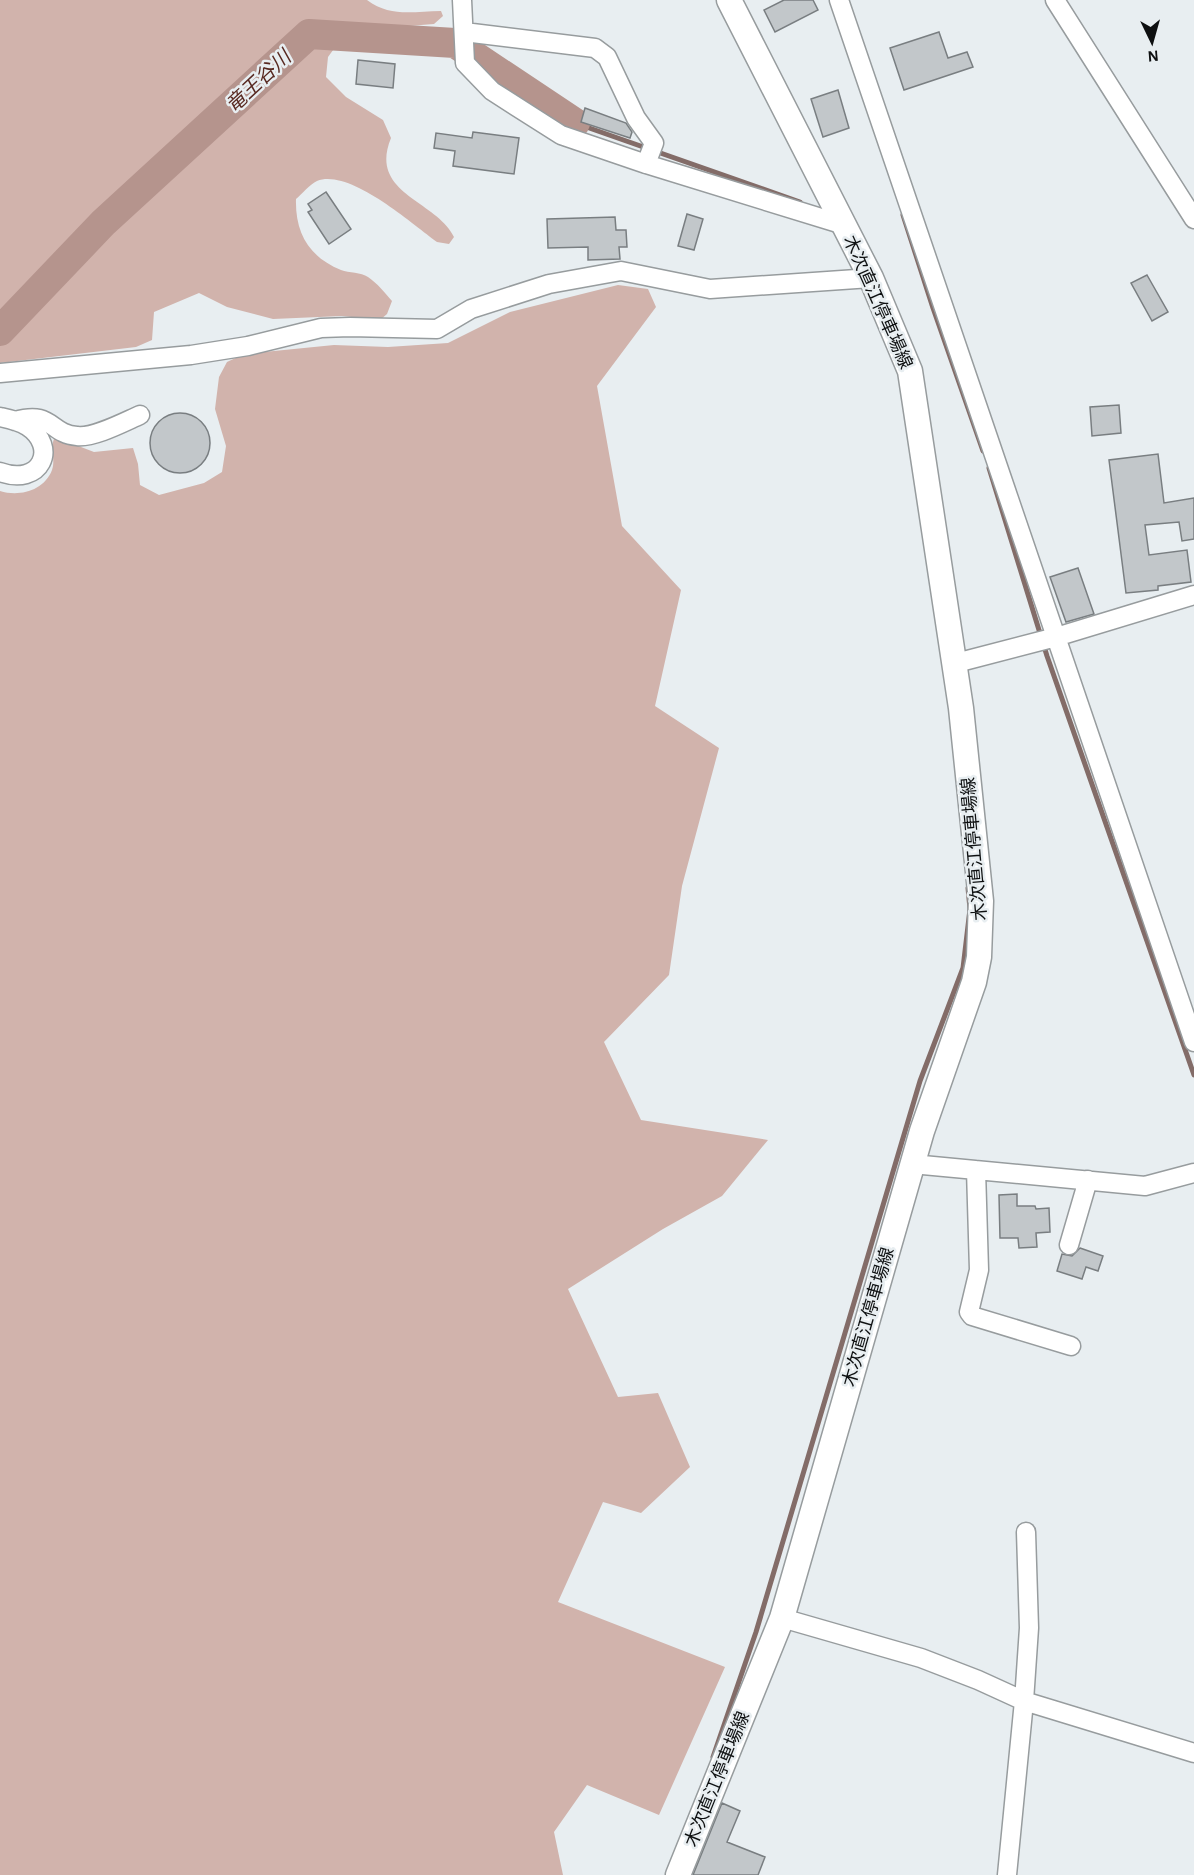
<svg xmlns="http://www.w3.org/2000/svg" width="1194" height="1875" font-family="'Alegreya Sans','Noto Sans JP',sans-serif">
<style>
.green{fill:#d1b3ac}
.lines{fill:none;stroke-linecap:round;stroke-linejoin:round}
.stream{stroke:#836c68;stroke-width:5}
.river{stroke:#b5948d;stroke-width:30}
.building{fill:#c2c7ca;stroke:#797e81;stroke-width:1.5}
.minor-casing{stroke:#979c9e;stroke-width:21}
.major-casing{stroke:#979c9e;stroke-width:27}
.minor{stroke:#fff;stroke-width:18}
.major{stroke:#fff;stroke-width:24}
.labels{text-anchor:middle;stroke-width:5;stroke-linejoin:round;paint-order:stroke}
.street-label{font-size:18px;fill:#0e1011;stroke:#e8eef1}
.water-label{font-size:20px;font-style:italic;fill:#582921;stroke:#e8eef1}
</style>
<rect width="100%" height="100%" fill="#e8eef1"/>
<path class="green" d="M0 0H367C391 18 414 11 441 11L443 16 434 24 356 30 336 46 328 57 326 77 346 97 383 120 391 138C368 194 436 200 454 237L449 244 437 242C411 223 349 168 317 181 310 184 302 194 296 199 295 233 309 257 341 270 349 273 361 272 368 277 377 283 385 293 392 301L387 314 380 320 342 316 273 319 227 307 199 293 154 312 152 340 136 347 0 363Z
M618 285 648 289 656 307 597 386 622 526 681 590 655 706 719 748 682 886 669 975 604 1042 641 1120 768 1140 722 1196 663 1229 568 1289 618 1397 658 1393 690 1467 641 1513 603 1502 558 1602 725 1667 659 1815 587 1785 554 1832 563 1875H0V491C19 497 44 491 52 470 56 459 49 447 55 437L94 452 133 448 138 464 140 485 159 495 204 483 222 472 226 446 215 409 219 377 227 362 244 354 334 345 388 347 448 343 510 312Z"/>
<g class="lines">
<path class="stream" d="M575 123 800 202
M903 215 933 308 983 451
M989 468 1047 656 1194 1075
M713 1757 756 1632 920 1081 963 968 970 909 968 888"/>
<path class="river" d="M0 331 103 223 309 34 455 43 575 123"/>
</g>
<path class="building" d="M784 0H813L818 10 775 32 764 10Z
M939 32 948 58 967 52 973 67 904 90 890 48Z
M358 60 395 64 393 88 356 84Z
M838 90 849 128 823 137 811 99Z
M585 108 626 123 632 132 630 138 581 122Z
M473 132 519 138 514 174 453 166 455 151 434 148 436 133 472 138Z
M326 192 351 229 329 244 308 212 312 210 308 204Z
M687 214 703 219 694 250 678 246Z
M615 217 616 230H626L627 247H619L620 259 588 260V247L548 248 547 219Z
M1147 275 1168 312 1152 321 1131 283Z
M1119 405 1121 433 1092 436 1090 407Z
M150 443a30 30 0 1 1 60 0a30 30 0 1 1-60 0Z
M1158 454 1164 503 1194 498V539L1182 541 1179 522 1145 525 1149 555 1187 550 1191 582 1158 586V590L1126 593 1109 460Z
M1078 568 1094 614 1066 622 1050 577Z
M1017 1194V1206H1035L1036 1209 1049 1208 1050 1232 1036 1233 1037 1247 1019 1248 1018 1238H1000L999 1195Z
M1080 1248 1103 1256 1098 1271 1086 1267 1082 1279 1057 1271 1062 1254 1072 1256Z
M722 1803 740 1811 727 1842 765 1857 758 1875H693Z"/>
<g class="lines">
<defs>
<path id="minor" d="M462 0 465 63 492 91 561 135 646 164 844 225
M839 0 1194 1042
M1055 0 1194 219
M464 32 595 48 607 57 636 118 654 143 646 164
M0 373 191 355 248 346 321 328 350 327 437 329 471 309 549 284 621 271 710 289 871 278
M0 417C9 419 19 421 27 426 59 447 41 487 0 472
M15 421C53 410 49 434 77 436 94 438 124 422 140 415
M956 663 1056 637 1194 595
M912 1164 1145 1186 1194 1173
M976 1170 979 1270 969 1312 972 1316 1071 1346
M1069 1245 1088 1180
M782 1618 921 1658 978 1680 1024 1701 1194 1753
M1007 1875 1024 1701 1029 1628 1026 1532"/>
<path id="major" d="M678 1875 782 1618 922 1131 974 982 979 957 981 901 961 708 910 371 871 278 729 0"/>
</defs>
<use href="#minor" class="minor-casing"/>
<use href="#major" class="major-casing"/>
<use href="#minor" class="minor"/>
<use href="#major" class="major"/>
</g>
<g class="labels">
<g class="street-label">
<text transform="translate(878 302) rotate(66)" y="6">木次直江停車場線</text>
<text transform="translate(974 849) rotate(-95)" y="6">木次直江停車場線</text>
<text transform="translate(868 1317) rotate(-74)" y="6">木次直江停車場線</text>
<text transform="translate(717 1779) rotate(-68)" y="6">木次直江停車場線</text>
</g>
<g class="water-label">
<text transform="translate(258 81) rotate(-43)" y="7">竜王谷川</text>
</g>
</g>
<g transform="translate(1152 42) rotate(175)" stroke="#e8eef1" stroke-width="4.5" paint-order="stroke">
<path d="M0-4.5L10 22L0 15L-10 22Z" fill="#0e1011"/>
<text y="-9" font-size="16" font-weight="bold" text-anchor="middle" fill="#0e1011">N</text>
</g>
</svg>
